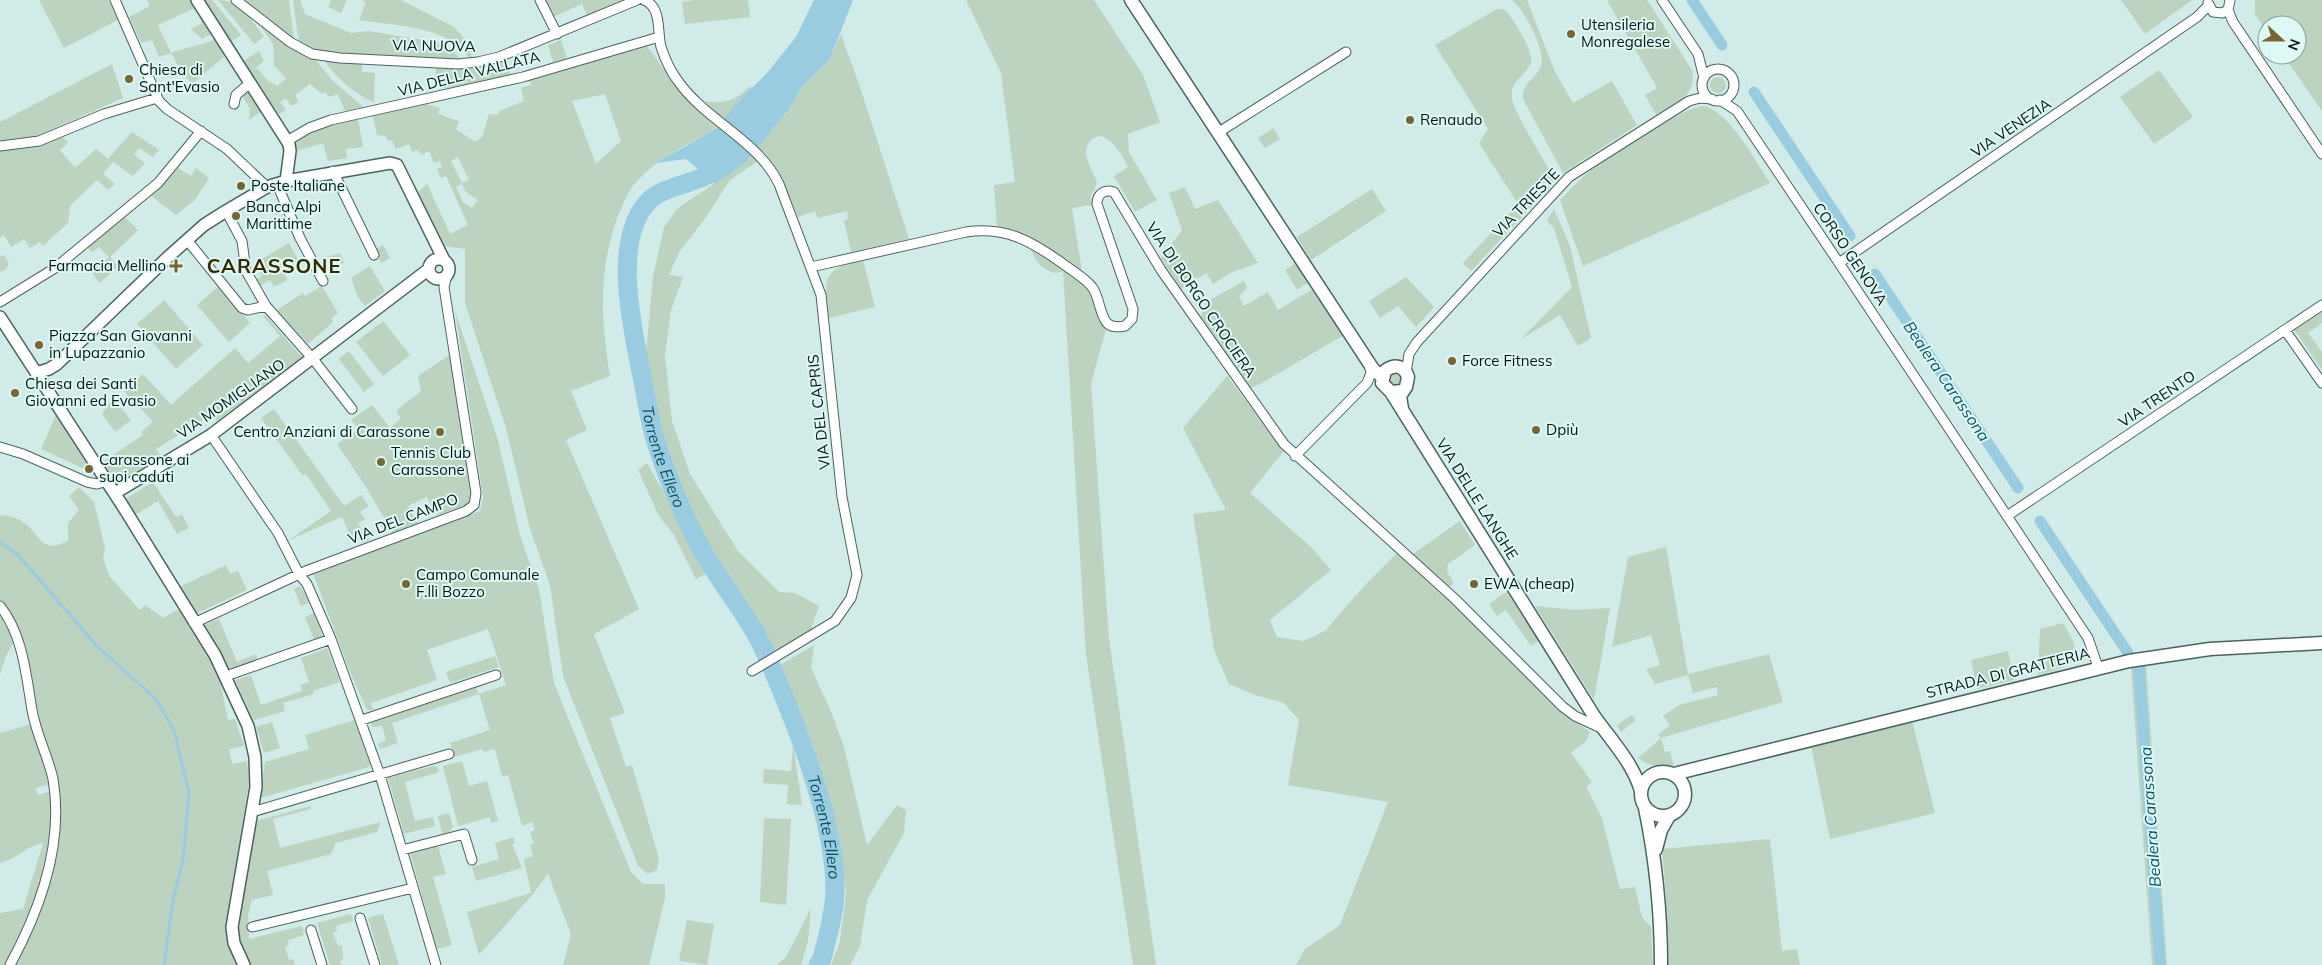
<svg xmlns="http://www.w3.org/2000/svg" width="2322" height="965" font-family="Mulish,sans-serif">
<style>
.green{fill:#bcd3bf;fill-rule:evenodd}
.water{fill:#9acce1}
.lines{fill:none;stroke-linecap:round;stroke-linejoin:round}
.stream{stroke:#9acce1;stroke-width:3}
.canal{stroke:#9acce1;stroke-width:11}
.river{stroke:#9acce1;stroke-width:19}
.minor-casing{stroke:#4b6360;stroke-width:11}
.tertiary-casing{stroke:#4b6360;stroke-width:14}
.secondary-casing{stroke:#4b6360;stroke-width:15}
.minor{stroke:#fff;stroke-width:9}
.tertiary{stroke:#fff;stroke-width:11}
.secondary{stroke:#fff;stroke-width:12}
.poi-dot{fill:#776533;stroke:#ddf9f5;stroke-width:2}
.labels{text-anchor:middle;stroke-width:4;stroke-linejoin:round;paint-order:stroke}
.poi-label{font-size:15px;fill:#091311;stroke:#ddf9f5;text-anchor:start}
.street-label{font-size:15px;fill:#091311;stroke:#ddf9f5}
.water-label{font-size:16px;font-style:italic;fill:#0a5065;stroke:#ddf9f5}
.district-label{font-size:20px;font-weight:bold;letter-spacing:1px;fill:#372a00;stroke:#ddf9f5}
</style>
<rect width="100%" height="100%" fill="#d0ebe8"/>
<path class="green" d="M39 0H108L118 20 64 48Z
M147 0H192L213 33 202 39 191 29 202 23 195 8 158 25 171 53C186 47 202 46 217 38L227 54 192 84 182 73 171 53 159 57 152 40 141 43 129 17 150 6Z
M202 0H212L241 35 229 43Z
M218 0C241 0 251 20 264 37L254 44Z
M243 0H289L294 40Z
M293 0H300L305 14 351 33 368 31 436 42 452 50 461 59 347 54 319 51 299 43Z
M331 0H347L341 13 328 7Z
M362 0H401L454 27 467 42 472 58H469C447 25 395 26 359 20L366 2Z
M544 0H621L587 15 582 4 553 17Z
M695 0H748L750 17 685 24 682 2Z
M966 0H1094L1143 75 1160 122 1128 134 1129 152 1157 200 1135 212 1114 176 1128 167C1123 157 1108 127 1092 139 1088 143 1086 147 1086 153 1087 163 1094 173 1097 183L1091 196 1092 205 1072 208 1082 272 1029 237 997 227 994 185 1015 182 1001 73Z
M1512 0H1527L1555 72 1573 103 1612 81 1637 125 1563 173 1523 99C1521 83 1536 79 1541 66 1547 52 1524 9 1512 0Z
M1607 0H1647L1692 70C1698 95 1674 104 1657 116L1645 95 1657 88Z
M2121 0H2192L2145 34Z
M2255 0H2322V111L2283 55H2297V25H2267V32L2255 14Z
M1497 9H1503C1512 14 1533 51 1531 62 1527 76 1509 80 1512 98 1513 112 1545 161 1553 176V184L1471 271 1463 263 1518 204 1479 143 1488 129 1435 45Z
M257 21 290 48 315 59 331 79 363 107 345 111 338 94 329 97 325 92 322 94 310 84 295 95 299 102 291 106 286 98 280 102 286 110 279 114 274 107 270 110 242 62 259 51 264 61 256 67 268 81 277 86 286 79 274 65 273 44Z
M841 34 861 90 909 239 851 252 844 220 848 219 847 211 818 218 815 211 798 217C787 191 779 167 758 147L790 108 802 87 830 59Z
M561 40 567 58 553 62 548 45Z
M646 45 682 94 717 128C691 143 661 156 640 178 628 189 622 206 616 221 598 275 601 320 610 376L571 391 587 430 566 440 639 609 594 634 625 713 610 718 626 767 632 765 659 859 657 870 648 874 638 866 563 676 550 585 530 529 506 428 465 303V249L445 246 418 192 427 184 450 234 468 225 446 176 441 178 437 169 442 167 440 161 434 163 429 151 421 155 418 150 412 152 409 144 396 149 392 140 388 141 386 136 377 135 373 116 426 104 440 108 438 114 459 121 456 129 475 142 482 137 489 114 498 115 499 111 524 101 521 88 531 85 530 79ZM605 94 621 141 596 164 572 101ZM458 157 469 180 462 183 451 161ZM462 184 466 192 478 200 472 208 463 202 456 187Z
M506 59 511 76 446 88 435 87 436 67H475Z
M324 60 362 63V72L375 73 374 102C353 94 337 78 324 60Z
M112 64 123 98 37 136 0 141V122Z
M2159 70 2193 117 2154 144 2120 97Z
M1710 85a8 8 0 1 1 16 0a8 8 0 1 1-16 0Z
M750 86 752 89 724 120 705 101C723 105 737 100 750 86Z
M249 87 263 110 249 120 250 109 241 94Z
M1704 106C1730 112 1755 161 1770 183L1583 266 1560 200C1567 193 1574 185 1582 178 1602 159 1678 108 1704 106Z
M358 119 363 147 346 149 347 158 328 161 323 143 296 151 294 146 296 139 323 128Z
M1273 128 1280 139 1265 148 1258 138Z
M132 132 159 150 153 157 139 148 134 155 145 163 133 176 113 162 103 174 115 184 108 190 97 180 70 206 68 223 43 246 40 242 30 248 24 239 11 247 4 235 0 238V150L31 147 63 137 68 143 60 150 75 168 96 149 108 159Z
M751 155 758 161 730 180 704 220 679 252 669 275 683 277 671 310 665 356 672 421 690 474 738 551 779 592 795 593 819 606 810 632 773 654 702 538 676 481 659 433 646 353 653 277 664 227 678 208 745 163Z
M178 168 191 176 196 168 209 178 195 200 176 215 150 195 165 182Z
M1185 187 1195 209 1218 200 1258 263 1230 273 1213 284 1206 273 1181 289 1161 258 1182 230 1169 193Z
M1372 189 1386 211 1311 260 1297 237Z
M1554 209 1570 246 1591 338 1578 346 1560 315 1520 340 1572 287 1554 228 1547 221Z
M124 216 138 230 110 257 118 266 100 283 92 273 109 257 99 247 92 252 88 247Z
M289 243 300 264 284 273 287 280 274 287 270 280 258 287 254 281 262 276 255 263Z
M383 245 390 258 381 263 376 249Z
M1030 247C1047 259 1078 276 1089 293 1096 305 1096 319 1106 329L1091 384 1109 639 1156 965H1133L1086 655 1063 271 1057 273C1041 271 1036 261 1030 247Z
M340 253 344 263 330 270 324 258Z
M4 255 9 263 6 269 0 272V257Z
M863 260 875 307 829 318C824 279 821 269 863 260Z
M1296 263 1309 282 1297 290 1285 270Z
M370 266 385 291 365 306 358 297 351 278Z
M1406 277 1434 307 1416 327 1398 306 1380 318 1369 301Z
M1244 281 1247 287 1239 297 1244 306 1268 292 1278 310 1313 289 1344 335 1260 384 1250 388 1201 317 1206 302Z
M220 285 250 323 229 342 197 305Z
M322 286 338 313 331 319 333 322 308 344 277 310 303 293 305 296Z
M164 300 203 345 176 369 137 324Z
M2322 310V323L2308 333 2322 352V370L2294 329Z
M455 311 498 440 520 535 539 589 554 683 631 872 643 884H665V898L649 965H563L571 934 548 874 533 894 479 955 467 912 531 893 524 859 533 856 530 845 534 844 530 832 535 830 532 822 522 826 508 775 502 776 495 749 484 752 482 749 454 757 450 743 490 730 479 694 392 723 398 743 380 749 378 744 386 740 382 726 372 727 371 723 476 687 479 694 506 685 488 629 427 650 437 680 371 703 373 710H367L350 672 313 573 480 511 483 497Z
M264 314 302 357 217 421 212 414 156 449 161 456 115 484 101 463 143 435 141 432 153 422 124 391 143 374 171 405 235 348 248 363 280 336 263 316Z
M383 321 410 355 383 376 356 342Z
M349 351 374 384 364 392 339 359Z
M451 354 472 495 468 504 438 515 435 513 427 497 408 506 418 524 393 534 366 487 337 444 359 429 351 420 372 405 390 428 401 418 396 411 421 391 418 376Z
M1389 379a6 6 0 1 1 12 0a6 6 0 1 1-12 0Z
M1227 376 1284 451 1250 493 1312 548 1331 570 1270 620 1277 637 1303 641 1325 631 1365 585 1397 553 1453 604 1558 709 1590 732 1586 741 1571 753 1592 782 1586 787 1602 818 1620 889 1635 887 1642 917 1651 927 1653 965H1296L1305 949 1340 925 1388 802 1288 785 1299 720 1284 703 1255 695 1229 684 1214 650 1193 514 1226 510 1183 428Z
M113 398 131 420 115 432 102 414Z
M274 409 344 506 361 495 369 506 360 512 365 519 358 524 369 540 363 543 360 539 353 542 342 517 289 540 331 511 306 474 303 476 261 418Z
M56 415 95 474 41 449Z
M647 463 709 572 696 579 674 535 659 516 638 470Z
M153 482 176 517 182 514 189 528 177 534 158 501 135 515 125 499Z
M79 487 94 502 105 549 103 558 110 577 140 610 145 605 163 618 179 609 212 658 219 676 228 720 235 719 244 746 229 749 232 764 247 761 249 781 226 929 229 946 238 965H15L33 925 51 877 55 859 58 824 30 668 16 624 0 599V515C8 516 16 517 23 522 41 534 40 555 68 541V523L79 510 69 496Z
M1460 521 1475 545 1448 564 1447 572 1454 583 1449 587 1413 554Z
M1666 547 1688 674 1769 654 1783 702 1661 738 1665 752 1670 751 1674 766C1660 768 1649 766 1638 758L1661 738 1658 735 1670 725 1663 716 1679 705 1718 695 1717 687 1693 693 1688 675 1655 684 1646 669 1660 665 1651 635 1612 647 1628 557Z
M226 565 230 574 238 571 247 590 195 614 179 587Z
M300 586 310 602 301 606 294 589Z
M1508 591 1540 640 1531 646 1506 610 1497 616 1489 604Z
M1535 606 1575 610 1610 608 1594 700Z
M314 613 323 637 314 640 305 617Z
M0 614 14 641 6 656 0 674Z
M219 619 237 662 256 654 258 660 230 670 202 626Z
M2063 623C2087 661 2076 665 2038 675L2040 629Z
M814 645 811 668 830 709 844 747 867 845 897 805 906 810 904 833 867 900 860 946 850 965H831L840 941 846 893 842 864 826 786 810 737 780 665Z
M327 648 340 682 313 691 314 694 283 703 285 711 254 720 235 680 251 675 261 705 302 691 300 685 309 682 301 658Z
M2008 651 2014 680 1977 689 1971 660Z
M495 656 499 667 450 683 446 672Z
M2146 664 2167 965H2152L2131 667Z
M1632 715 1636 720 1621 732 1617 725Z
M355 720 370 764 369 767 260 798 265 762 309 749 305 735Z
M1912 720 1935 813 1830 839 1811 746Z
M272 722 280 748 264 753 256 727Z
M31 724 50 784 36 788 38 795 51 791C54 860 35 904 6 965H0V913L23 909 43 843C26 846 17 859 0 863V733Z
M793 743 802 805 787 804 788 785 763 783 764 769 791 771Z
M462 761 469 786 487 781 498 821 491 823 490 817 458 826 443 766Z
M433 766 437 767 439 772 405 782 415 821 433 817 435 826 404 834 388 778Z
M311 806V809L273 819 280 848 381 822 377 832 336 843 331 854 267 871 273 895 252 900 248 916 249 939 302 926 304 935 288 940 289 945 285 947 289 960 293 959 295 965H251L242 947 238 929 255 821Z
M449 813 453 827 449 832 442 834 438 816Z
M764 818 791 819 786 905 760 902Z
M513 837 515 843 512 844 522 868 476 881 472 867 499 859 495 843Z
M1770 839 1782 951 1797 949 1800 965H1667L1666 893 1662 849Z
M438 846 446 874 433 877 452 945 437 949 410 853Z
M811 908 808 941 801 965H777L786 957Z
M351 914 353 921 336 926 337 931 333 933 338 946 342 945 343 960 340 961 341 965H330L317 923Z
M383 914 399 965H382L368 918Z
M687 920 714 924 707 965 679 961Z"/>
<path class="water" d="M814 0H853L830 59 802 87 790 108 745 163 715 184 686 159 656 163 717 128 737 103 767 73 796 37Z"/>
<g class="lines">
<path class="stream" d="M0 542 18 555 97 646 156 699 174 730 189 793 183 860 173 900 164 965"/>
<path class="canal" d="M1692 0 1722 45
M1754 92 1850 236
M1875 274 2018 488
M2040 521 2128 653
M2139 669 2160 965"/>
<path class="river" id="s1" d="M723 160C717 166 711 174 703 177 686 185 659 188 646 204 611 246 634 334 643 382 647 400 649 418 654 435 664 470 680 507 696 539 716 579 748 613 766 654 794 719 835 818 835 889 835 913 827 937 822 959L818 965"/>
<defs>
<path id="minor" d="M115 0 159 101 167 109 227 149 267 187
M236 0 290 42 312 54 340 58 458 64 478 62 499 57 637 0
M540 0 557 34
M644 0C662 7 657 31 661 47 665 59 671 72 678 81 706 121 758 140 779 184L821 295 842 497 857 575 851 598 835 621 752 671
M1662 0 1698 54 1704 78
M2208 3 2213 12 2222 13 2228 10 2230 0
M2228 10 2233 22 2322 154
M1702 85a16 16 0 1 1 32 0a16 16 0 1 1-32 0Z
M1720 100 1737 111 1839 263 2088 638 2098 667
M234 104 236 95 250 83
M1219 132 1346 52
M287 141 309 128 331 120 523 77 659 37
M0 146 39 141 104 114 157 98
M333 171 374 255
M277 184 300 238 323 281
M226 211 242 241 246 271 266 306 313 359 352 409
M187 240 242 308 248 310 266 306
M1839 263 2197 17 2208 6
M811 267 966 232C1005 226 1031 241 1062 263 1072 271 1084 277 1092 287 1100 298 1099 313 1107 323 1112 328 1119 327 1125 326L1132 319 1133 309 1097 204C1097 194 1104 189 1114 192L1161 270 1284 444 1455 599 1563 707 1575 716 1603 729
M0 302 55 268 158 183 201 131
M2285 330 2322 383
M1406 373 1409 354 1417 342 1569 177 1689 101 1700 98 1712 99
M211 435 278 533 299 574 307 584 331 639 380 775 436 965
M0 447 23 454 87 482 97 484 107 481
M1295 456 1367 383 1371 373 1369 364
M2007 516 2322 305
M0 606C23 635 26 675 32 710 36 734 48 756 53 779 64 843 40 910 10 965
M194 623 306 571 466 511 474 505 476 493 444 287 447 275
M226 676 331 639
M362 720 496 675
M252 812 449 754
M402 850 464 834 472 860
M360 918 375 965
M252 927 413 888
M311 930 322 965"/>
<path id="tertiary" d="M197 0 289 144 290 151 286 181
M429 269a10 10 0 1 1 20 0a10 10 0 1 1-20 0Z
M0 317 124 508 215 655 248 726 255 757 256 787 232 927 234 943 244 965
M36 373 49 369 57 364 168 257 204 225 226 211 267 187 286 181 390 163 397 165 444 260
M115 493 211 435 429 269"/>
<path id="secondary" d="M1131 0 1373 369 1382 377
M1402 391 1391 392 1382 383 1385 371C1394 364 1404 365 1408 377L1406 387 1400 396 1402 409
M1391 392 1594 716C1611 740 1633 763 1641 791
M1641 794a22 22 0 1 1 44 0a22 22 0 1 1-44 0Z
M1674 774 2129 661 2210 649 2322 643
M1645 808C1656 861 1661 911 1661 965
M1656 849 1661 830 1669 816"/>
</defs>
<use href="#minor" class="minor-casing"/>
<use href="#tertiary" class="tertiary-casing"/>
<use href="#secondary" class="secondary-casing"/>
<use href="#minor" class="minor"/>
<use href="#tertiary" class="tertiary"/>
<use href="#secondary" class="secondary"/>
</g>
<g class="poi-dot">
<circle cx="1571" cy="34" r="5"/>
<circle cx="129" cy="79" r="5"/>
<circle cx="1410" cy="120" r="5"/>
<circle cx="241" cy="186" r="5"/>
<circle cx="236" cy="216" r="5"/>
<path d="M173.5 258.5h5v5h5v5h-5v5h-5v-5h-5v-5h5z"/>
<circle cx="39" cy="345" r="5"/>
<circle cx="1452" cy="361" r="5"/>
<circle cx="15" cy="393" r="5"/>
<circle cx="1536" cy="430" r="5"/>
<circle cx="440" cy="432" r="5"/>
<circle cx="381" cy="462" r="5"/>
<circle cx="89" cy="469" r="5"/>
<circle cx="406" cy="584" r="5"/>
<circle cx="1474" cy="584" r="5"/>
</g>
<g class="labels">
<g class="poi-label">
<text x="1581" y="30">Utensileria<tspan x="1581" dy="17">Monregalese</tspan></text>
<text x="139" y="75">Chiesa di<tspan x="139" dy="17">Sant'Evasio</tspan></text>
<text x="1420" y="125">Renaudo</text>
<text x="251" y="191">Poste Italiane</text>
<text x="246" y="212">Banca Alpi<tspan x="246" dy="17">Marittime</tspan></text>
<text x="166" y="271" text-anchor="end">Farmacia Mellino</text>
<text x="49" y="341">Piazza San Giovanni<tspan x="49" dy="17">in Lupazzanio</tspan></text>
<text x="1462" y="366">Force Fitness</text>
<text x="25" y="389">Chiesa dei Santi<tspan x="25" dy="17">Giovanni ed Evasio</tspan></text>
<text x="1546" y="435">Dpiù</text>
<text x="430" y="437" text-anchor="end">Centro Anziani di Carassone</text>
<text x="391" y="458">Tennis Club<tspan x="391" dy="17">Carassone</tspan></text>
<text x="99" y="465">Carassone ai<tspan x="99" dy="17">suoi caduti</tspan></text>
<text x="416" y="580">Campo Comunale<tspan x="416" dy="17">F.lli Bozzo</tspan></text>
<text x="1484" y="589">EWA (cheap)</text>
</g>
<g class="street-label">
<text transform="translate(434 46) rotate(1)" y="5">VIA NUOVA</text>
<text transform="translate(469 74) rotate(-14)" y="5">VIA DELLA VALLATA</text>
<text transform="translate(2011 128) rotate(-34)" y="5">VIA VENEZIA</text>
<text transform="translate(1526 203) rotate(-46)" y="5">VIA TRIESTE</text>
<text transform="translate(1850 254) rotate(56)" y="5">CORSO GENOVA</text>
<text transform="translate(1201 300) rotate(56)" y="5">VIA DI BORGO CROCIERA</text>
<text transform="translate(231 399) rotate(-35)" y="5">VIA MOMIGLIANO</text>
<text transform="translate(2157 399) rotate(-34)" y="5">VIA TRENTO</text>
<text transform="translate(819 412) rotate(-96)" y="5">VIA DEL CAPRIS</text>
<text transform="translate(1477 499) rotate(58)" y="5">VIA DELLE LANGHE</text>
<text transform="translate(403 519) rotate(-21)" y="5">VIA DEL CAMPO</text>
<text transform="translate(2008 673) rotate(-14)" y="5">STRADA DI GRATTERIA</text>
</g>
<g class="water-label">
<text transform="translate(1947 381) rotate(56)" y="6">Bealera Carassona</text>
<text dy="6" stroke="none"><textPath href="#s1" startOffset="351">Torrente Ellero</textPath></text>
<text transform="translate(2150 817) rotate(-94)" y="6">Bealera Carassona</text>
<text dy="6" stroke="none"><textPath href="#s1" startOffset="758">Torrente Ellero</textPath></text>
</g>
<g class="district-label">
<text x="274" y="273">CARASSONE</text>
</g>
</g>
<g transform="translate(2282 40) rotate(111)"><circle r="24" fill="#ddf9f5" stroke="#889d9a"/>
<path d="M0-4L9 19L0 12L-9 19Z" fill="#776533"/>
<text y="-8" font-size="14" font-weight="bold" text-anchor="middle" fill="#091311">N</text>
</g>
</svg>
